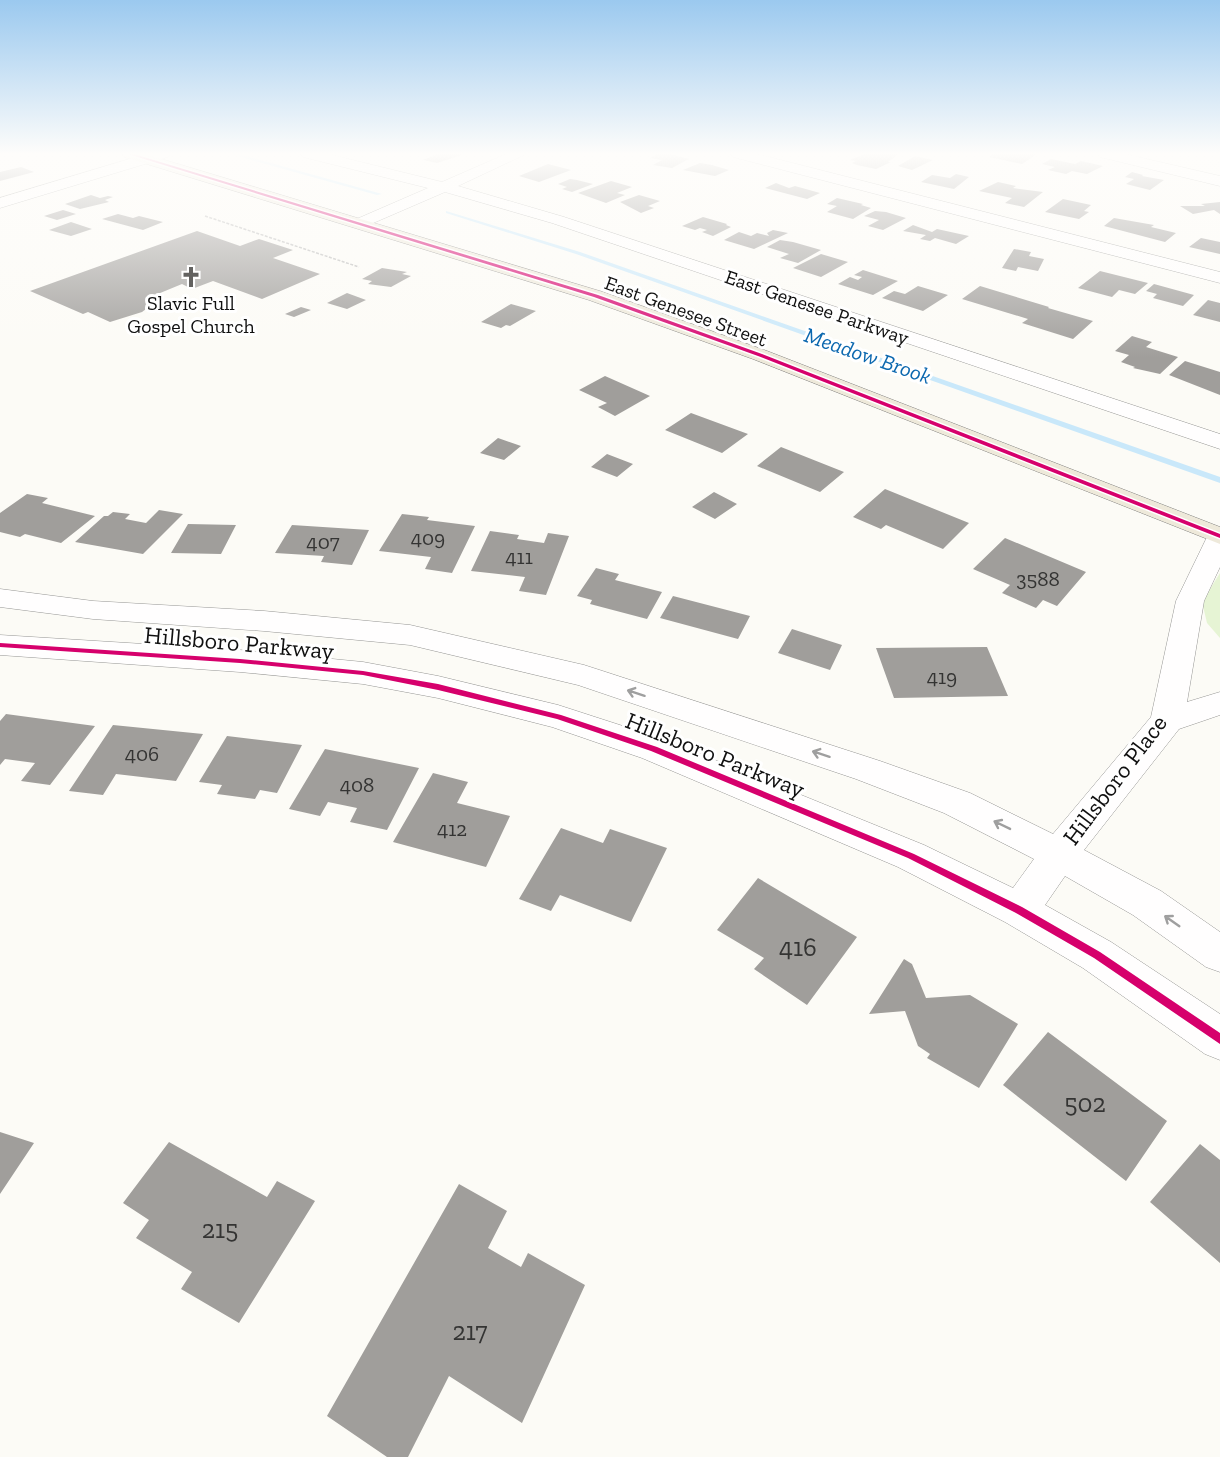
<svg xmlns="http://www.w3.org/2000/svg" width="1220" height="1457" font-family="'Zilla Slab',serif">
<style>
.green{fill:#e6f4d4}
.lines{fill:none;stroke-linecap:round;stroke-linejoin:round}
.stream{fill:#c9e8fa;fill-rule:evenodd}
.building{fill:#a09e9b}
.street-casing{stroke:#969694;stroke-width:1}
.primary-casing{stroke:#848381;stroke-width:1}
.path{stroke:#b9b9b8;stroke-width:1.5;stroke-dasharray:3 1.5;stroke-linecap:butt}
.street{fill:#fffefe;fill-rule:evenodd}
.primary{fill:#eee9da;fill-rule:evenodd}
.cycleway-casing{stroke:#fff;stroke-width:3}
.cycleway{fill:#d6006c;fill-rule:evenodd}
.oneway{stroke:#9f9f9f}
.labels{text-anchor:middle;stroke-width:6;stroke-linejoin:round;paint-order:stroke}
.far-poi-label{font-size:20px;fill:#101010;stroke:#fff}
.far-street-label{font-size:20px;fill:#101010;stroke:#fff}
.number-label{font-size:21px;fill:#343433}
.far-water-label{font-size:22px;font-style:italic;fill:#0c68af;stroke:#fff}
.street-label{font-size:24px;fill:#101010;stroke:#fff}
.near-number-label{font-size:26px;fill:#343433}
</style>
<rect width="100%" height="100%" fill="#fcfbf6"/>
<path class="green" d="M1220 573V638L1207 623 1202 602Z"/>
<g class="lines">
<path class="stream" d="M230 154H239L382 194 377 195Z
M446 211 580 252 1220 477V483L576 254 446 213Z"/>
</g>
<path class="building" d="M437 154H462V155L437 163 423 160Z
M657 154H671L689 159 672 168 653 165 662 160 650 158Z
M865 154H899L888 162H891L876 169 857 165 852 163 856 161 850 160Z
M993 154H1037L1022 164 989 157Z
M915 156 933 160 912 170 898 166Z
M1051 159 1075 164 1081 161 1103 166 1087 174 1072 171 1066 174 1048 170 1055 167 1042 164Z
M700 163 712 165 729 170 715 176 683 170Z
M548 164 571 170 539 182 519 176Z
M21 167 34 172 0 181V172Z
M1132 172 1143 175 1142 176 1164 180 1150 190 1126 184 1134 179 1125 177Z
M956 174 969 177 954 189 921 182 932 175 950 178Z
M570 179 577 180 593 184 572 192 562 189 567 187 558 184Z
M611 181 632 187 617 193 625 195 606 203 578 193Z
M998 182 1016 186 1013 188 1043 192 1024 207 1005 203 1012 198 979 191Z
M776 183 789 188 795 186 820 193 807 199 765 188Z
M91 195 100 198 108 196 113 197 105 200 109 202 80 209 65 204Z
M639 195 660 201 648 206 654 208 641 213 620 202Z
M837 198 863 204 861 205 871 208 853 219 827 212 837 206 827 204Z
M1063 199 1091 205 1084 211 1089 212 1079 219 1045 212Z
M1220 202V214L1214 210 1193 214 1180 206H1205L1201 204Z
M63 210 76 214 57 220 44 216Z
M875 211 886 212 906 218 883 230 868 226 879 220 864 216Z
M118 214 133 218 139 216 163 222 143 230 102 219Z
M703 217 727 224 726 225 731 227 713 236 702 232 707 230 700 228 695 230 682 226Z
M1114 218 1154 225 1151 227 1176 233 1165 242 1104 226Z
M71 222 92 229 71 236 49 230Z
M913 225 932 232 937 229 969 236 956 244 935 238 930 241 920 239 926 235 903 231Z
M773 230 788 233 754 249 724 240 739 232 751 236 757 233 769 236 767 233Z
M197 231 240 246 259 239 293 250 273 258 320 274 262 299 213 281 192 289 182 284 148 298 158 301 145 307 146 309 142 312 110 322 88 312 83 314 30 291Z
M1201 238 1220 242V254L1189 247Z
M780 240 793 242 821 250 798 263 780 258 789 254 767 247Z
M1014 249 1031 252 1029 256 1044 259 1038 271 1018 267 1016 271 1002 268Z
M821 254 848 262 821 277 793 268Z
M382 268 407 272 402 274 411 276 391 287 368 284 372 281 362 279Z
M863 270 898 281 873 295 838 284 850 277 858 280 862 277 854 275Z
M1100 271 1148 283 1135 294 1119 290 1112 297 1078 288Z
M1154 284 1194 295 1183 306 1153 298 1157 294 1146 291Z
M918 286 948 295 923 311 882 298 894 291 905 294Z
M980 286 1049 307 1048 308 1093 321 1073 339 1022 323 1028 319 962 299Z
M347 293 366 300 347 309 327 303Z
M1208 300 1220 303V322L1193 315Z
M511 304 536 311 510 326 506 325 501 328 481 322Z
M301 307 311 310 294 317 285 314Z
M1132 336 1152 342 1146 347 1178 357 1160 374 1133 368 1135 367 1121 362 1129 355 1115 351Z
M1185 361 1220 372V395L1169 375Z
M605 376 650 396 615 416 598 407 607 403 579 390Z
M691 413 748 434 722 453 665 430Z
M498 438 521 446 504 460 480 453Z
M781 447 844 472 820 492 757 466Z
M607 454 633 464 617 477 591 467Z
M885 489 969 523 943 549 886 525 881 529 853 517Z
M714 492 737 504 715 519 692 507Z
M27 494 48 498 42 503 95 516 61 543 25 534 20 537 0 532V513Z
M159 510 183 514 143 554 75 542 104 516H108L113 512 130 514 125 519 146 523Z
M402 514 429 517 427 520 475 526 452 573 425 569 431 557 379 551Z
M188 524 236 525 221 554 171 553Z
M292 525 369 530 352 565 321 562 324 556 275 553Z
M490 531 519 535 517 539 544 543 548 533 569 536 546 595 519 591 525 577 471 571Z
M1005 538 1086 572 1057 606 1043 600 1036 608 1002 593 1010 585 973 569Z
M596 568 619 574 615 580 662 592 647 619 590 604 592 600 577 596Z
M673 596 750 616 738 639 660 618Z
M792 629 842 645 830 670 778 653Z
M987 647 1008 696 894 698 876 648Z
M6 714 95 726 50 785 21 781 35 763 5 759 0 765V721Z
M113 725 203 734 176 781 116 774 103 795 69 791Z
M227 736 302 745 277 793 260 790 255 799 217 794 222 785 199 782Z
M325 749 419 768 387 830 350 822 357 808 328 802 320 816 289 809Z
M433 773 468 782 457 803 510 816 486 867 393 842Z
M561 828 603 843 610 829 667 848 631 922 560 895 551 911 519 899Z
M758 878 857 937 807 1005 754 969 764 958 717 930Z
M904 959 912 964 926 998 970 995 1018 1024 979 1088 927 1058 930 1054 918 1046 905 1011 869 1014Z
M1048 1032 1167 1121 1126 1181 1003 1085Z
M0 1132 34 1143 0 1194Z
M169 1142 267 1197 277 1181 315 1201 239 1323 181 1289 192 1272 136 1238 149 1220 123 1203Z
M1200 1144 1220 1160V1263L1150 1202Z
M459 1184 507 1211 488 1248 521 1267 528 1253 585 1285 522 1423 449 1376 408 1457H387L327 1416Z"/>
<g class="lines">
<defs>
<path id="street" d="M146 154H170L168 157 0 208V198Z
M301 154H328L442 182 506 154H526L458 186 564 217 1220 434V449L552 223 445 192 364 227H352L350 224 352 221 428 188 303 157Z
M731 154H757L1220 272V283L733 157Z
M1098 154H1125L1220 176V186L1100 157Z
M1220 529V567L1204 601 1187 702 1220 692V715L1179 729 1084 850 1161 891 1220 932V972L1206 967 1133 915 1065 876 1045 905 1111 942 1220 1014V1060L1205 1054 1083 968 1005 922 898 867 642 758 552 727 438 698 363 684 240 672 0 655V635L240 650 363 662 438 676 558 705 666 740 924 845 1013 888 1034 859 944 813 856 779 578 685 410 645 264 631 93 619 0 607V589L93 601 264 611 410 625 584 665 880 761 970 793 1053 834 1151 717 1176 601 1207 537 1211 531Z"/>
<path id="primary" d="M122 154H145L603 292 767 351 1220 527V544L753 359 589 300 124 157Z"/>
</defs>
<use href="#street" class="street-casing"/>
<use href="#primary" class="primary-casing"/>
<path class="path" d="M205 216 359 267"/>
<use href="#street" class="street"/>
<use href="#primary" class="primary"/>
<defs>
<path id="cycleway" d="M134 154 598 295 762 354 1220 534V538L758 356 594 297 128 154Z
M0 643 240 659 363 671 438 684 561 715 657 747 914 854 1022 907 1100 952 1220 1033V1044L1094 958 1016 913 908 858 651 751 557 719 438 690 363 675 240 663 0 647Z"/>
</defs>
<use href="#cycleway" class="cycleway-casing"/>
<use href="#cycleway" class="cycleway"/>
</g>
<defs><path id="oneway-shaft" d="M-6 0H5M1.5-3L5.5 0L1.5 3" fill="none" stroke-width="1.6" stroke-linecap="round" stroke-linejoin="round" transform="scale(1.5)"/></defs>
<g class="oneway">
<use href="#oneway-shaft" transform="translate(636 693) rotate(-162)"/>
<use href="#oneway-shaft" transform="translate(821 754) rotate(-162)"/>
<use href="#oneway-shaft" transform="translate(1002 825) rotate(-154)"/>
<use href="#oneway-shaft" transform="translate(1172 921) rotate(-145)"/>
</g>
<linearGradient id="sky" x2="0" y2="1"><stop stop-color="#9bc9ef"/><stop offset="0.43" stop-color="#fefdfb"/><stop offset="1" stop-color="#fefdfb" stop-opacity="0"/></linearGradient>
<rect width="1220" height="358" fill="url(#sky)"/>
<defs>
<symbol id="church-bare" viewBox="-9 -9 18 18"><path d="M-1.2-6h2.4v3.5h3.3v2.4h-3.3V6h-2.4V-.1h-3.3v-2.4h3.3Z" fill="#636260" stroke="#fff" stroke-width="2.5" paint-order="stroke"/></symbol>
</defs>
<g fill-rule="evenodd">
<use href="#church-bare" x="176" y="262" width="30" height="30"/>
</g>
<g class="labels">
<g class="far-poi-label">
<text x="191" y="310">Slavic Full<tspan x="191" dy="23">Gospel Church</tspan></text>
</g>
<g class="far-street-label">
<text transform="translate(817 307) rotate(19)" y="7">East Genesee Parkway</text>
<text transform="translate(686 311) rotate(20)" y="7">East Genesee Street</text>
</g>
<g class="number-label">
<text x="428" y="545">409</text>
<text x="323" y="549">407</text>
<text x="519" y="564">411</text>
<text x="1038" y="586">3588</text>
<text x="942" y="684">419</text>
<text x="142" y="761">406</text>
<text x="357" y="792">408</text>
<text x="452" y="836">412</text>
</g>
<g class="far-water-label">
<text transform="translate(868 355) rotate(19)" y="8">Meadow Brook</text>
</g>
<g class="street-label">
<text transform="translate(239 643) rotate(5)" y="8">Hillsboro Parkway</text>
<text transform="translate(715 755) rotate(22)" y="8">Hillsboro Parkway</text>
<text transform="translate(1115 780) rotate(-53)" y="8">Hillsboro Place</text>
</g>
<g class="near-number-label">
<text x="798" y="956">416</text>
<text x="1085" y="1112">502</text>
<text x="220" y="1238">215</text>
<text x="470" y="1340">217</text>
</g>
</g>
</svg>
